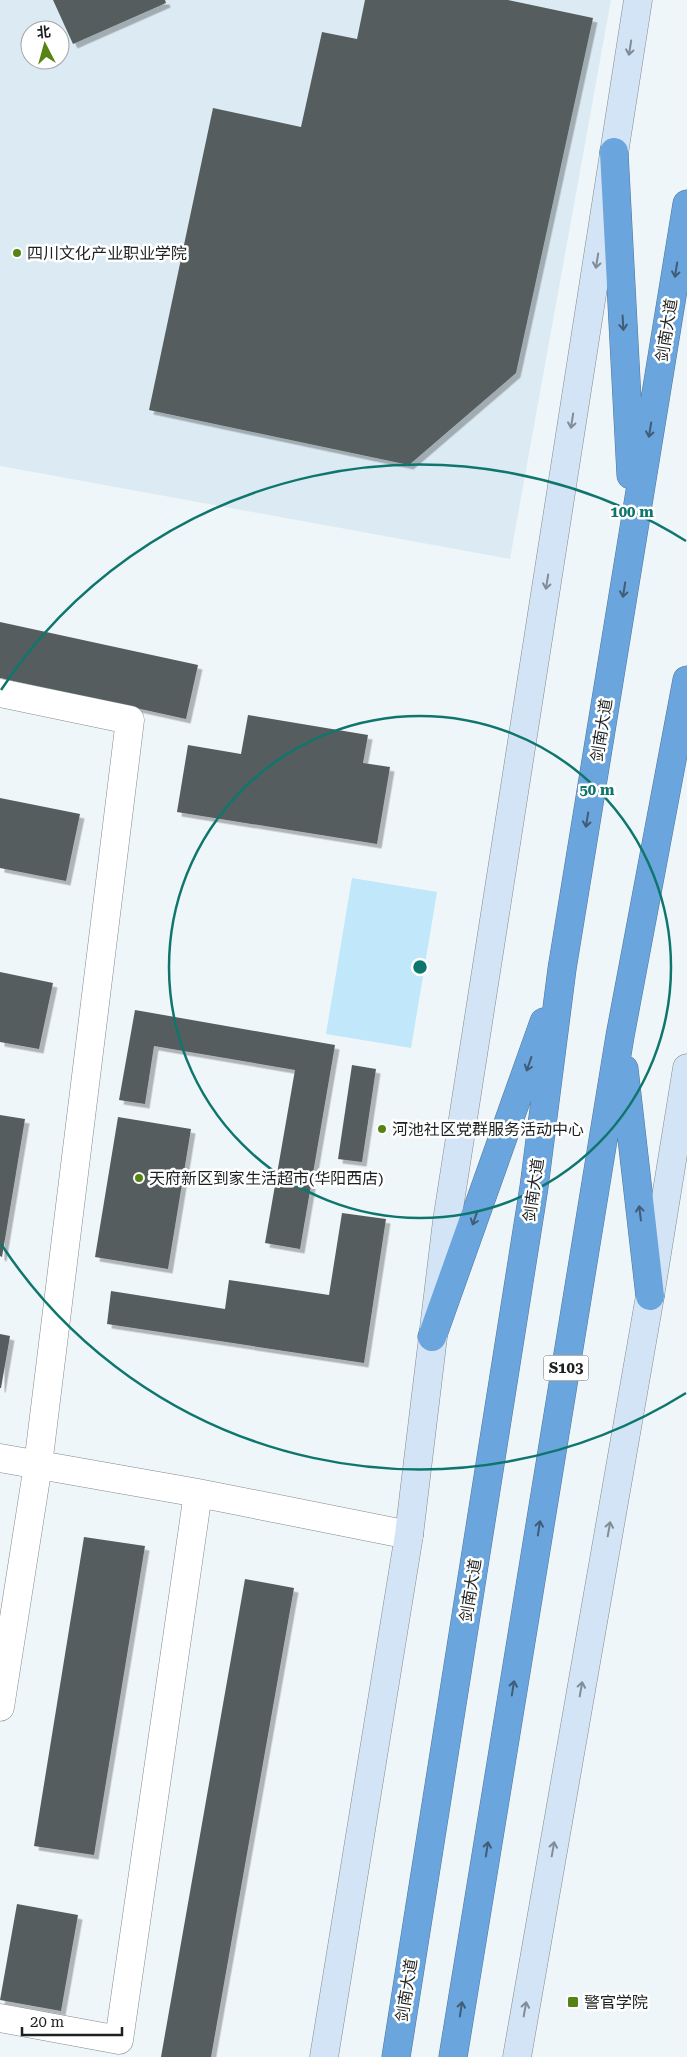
<svg xmlns="http://www.w3.org/2000/svg" width="687" height="2057" font-family="'Roboto Serif','Noto Sans SC',serif">
<style>
.built{fill:#dcebf3;fill-rule:evenodd}
.green{fill:#c1e7fa}
.building{fill:#565d5e;filter:url(#shadow)}
.lines{fill:none;stroke-linecap:round;stroke-linejoin:round}
.street-casing{stroke:#83898c;stroke-width:29}
.secondary-casing{stroke:#83898c;stroke-width:29}
.highway-casing{stroke:#4f769b;stroke-width:29}
.street{stroke:#fff;stroke-width:28}
.secondary{stroke:#d2e4f5;stroke-width:28}
.highway{stroke:#6aa5dd;stroke-width:28}
.oneway{stroke:#818c96}
.oneway2{stroke:#405c76}
.ring{fill:none;stroke:#0f766e;stroke-width:2.5}
.poi-dot{fill:#558413;stroke:#fff;stroke-width:2}
.labels{text-anchor:middle;stroke-width:5;stroke-linejoin:round;paint-order:stroke}
.shield{fill:#fff;stroke:#616364;stroke-width:1}
.shield-label{font-size:15px;font-weight:bold;fill:#1d2021}
.poi-label{font-size:16px;fill:#1d2021;stroke:#fff;text-anchor:start}
.street-label{font-size:16px;fill:#1d2021;stroke:#fff}
.centre{fill:#0f766e;stroke:#fff;stroke-width:2.5}
.ring-label{font-size:15px;text-anchor:middle;font-weight:bold;fill:#0f766e;stroke:#fff;stroke-width:5;stroke-linejoin:round;paint-order:stroke}
</style>
<defs>
<filter id="shadow"><feDropShadow dx="4.5" dy="4.5" stdDeviation="0" flood-color="#0004"/></filter>
</defs>
<rect width="100%" height="100%" fill="#eff6fa"/>
<path class="built" d="M0 0H611L510 559 0 466ZM30 30H60V60H30Z"/>
<path class="green" d="M352 878 437 892 411 1048 326 1034Z"/>
<path class="building" d="M53 0H165L166 3 73 44Z
M365 0H508L593 18 516 373 409 465 149 410 213 108 301 127 322 32 357 39Z
M0 622 198 665 186 719 0 678Z
M248 715 368 735 363 763 390 767 377 844 177 812 188 745 241 754Z
M0 798 80 814 66 881 0 868Z
M0 972 53 983 39 1049 0 1042Z
M135 1010 335 1045 300 1249 265 1243 295 1070 154 1046 145 1104 119 1100Z
M352 1065 376 1069 362 1162 338 1159Z
M0 1115 25 1119 2 1257 0 1256Z
M118 1117 191 1129 168 1269 95 1257Z
M342 1213 386 1219 364 1363 107 1324 111 1291 225 1309 229 1280 329 1295Z
M0 1334 10 1336 1 1388H0Z
M84 1537 145 1546 94 1855 34 1846Z
M245 1579 294 1588 211 2057H161Z
M17 1904 78 1915 61 2011 0 2000Z"/>
<g class="lines">
<defs>
<path id="street" d="M0 693 130 720 38 1465 0 1707
M0 1458 198 1493 409 1535
M0 2018 119 2040 198 1493"/>
<path id="secondary" d="M324 2057 409 1535 447 1221 638 0
M517 2057 650 1296 687 1068"/>
<path id="highway" d="M614 152 631 475
M624 1069 650 1296
M432 1337 544 1022
M396 2057 534 1187 562 969 687 204
M453 2057 620 1036 687 680"/>
</defs>
<use href="#street" class="street-casing"/>
<use href="#secondary" class="secondary-casing"/>
<use href="#highway" class="highway-casing"/>
<use href="#street" class="street"/>
<use href="#secondary" class="secondary"/>
<use href="#highway" class="highway"/>
</g>
<defs><path id="oneway-shaft" d="M-6 0H5M1.5-3L5.5 0L1.5 3" fill="none" stroke-width="1.6" stroke-linecap="round" stroke-linejoin="round" transform="scale(1.25)"/></defs>
<g class="oneway">
<use href="#oneway-shaft" transform="translate(630 48) rotate(99)"/>
<use href="#oneway-shaft" transform="translate(597 261) rotate(99)"/>
<use href="#oneway-shaft" transform="translate(572 421) rotate(99)"/>
<use href="#oneway-shaft" transform="translate(547 582) rotate(99)"/>
<use href="#oneway-shaft" transform="translate(609 1529) rotate(-80)"/>
<use href="#oneway-shaft" transform="translate(581 1689) rotate(-80)"/>
<use href="#oneway-shaft" transform="translate(553 1849) rotate(-80)"/>
<use href="#oneway-shaft" transform="translate(525 2009) rotate(-80)"/>
</g>
<g class="oneway2">
<use href="#oneway-shaft" transform="translate(676 270) rotate(99)"/>
<use href="#oneway-shaft" transform="translate(623 323) rotate(87)"/>
<use href="#oneway-shaft" transform="translate(650 430) rotate(99)"/>
<use href="#oneway-shaft" transform="translate(624 590) rotate(99)"/>
<use href="#oneway-shaft" transform="translate(587 820) rotate(99)"/>
<use href="#oneway-shaft" transform="translate(529 1064) rotate(109)"/>
<use href="#oneway-shaft" transform="translate(640 1213) rotate(-97)"/>
<use href="#oneway-shaft" transform="translate(475 1218) rotate(109)"/>
<use href="#oneway-shaft" transform="translate(539 1528) rotate(-81)"/>
<use href="#oneway-shaft" transform="translate(513 1688) rotate(-81)"/>
<use href="#oneway-shaft" transform="translate(487 1849) rotate(-81)"/>
<use href="#oneway-shaft" transform="translate(461 2009) rotate(-81)"/>
</g>
<g class="ring">
<circle cx="420" cy="967" r="251"/>
<path d="M686 1393A502 502 0 0 1 1 1244M1 690A502 502 0 0 1 686 541"/>
</g>
<g class="poi-dot">
<circle cx="17" cy="253" r="5"/>
<circle cx="382" cy="1129" r="5"/>
<circle cx="139" cy="1178" r="5"/>
<rect x="567" y="1996" width="12" height="12" rx="2.5"/>
</g>
<g class="labels">
<rect class="shield" x="543.5" y="1355.5" width="45" height="25" rx="4"/>
<g class="shield-label">
<text x="566" y="1373">S103</text>
</g>
<g class="poi-label">
<text x="27" y="259">四川文化产业职业学院</text>
<text x="392" y="1135">河池社区党群服务活动中心</text>
<text x="149" y="1184">天府新区到家生活超市(华阳西店)</text>
<text x="584" y="2008">警官学院</text>
</g>
<g class="street-label">
<text transform="translate(666 330) rotate(-81)" y="6">剑南大道</text>
<text transform="translate(601 730) rotate(-81)" y="6">剑南大道</text>
<text transform="translate(533 1190) rotate(-82)" y="6">剑南大道</text>
<text transform="translate(470 1590) rotate(-81)" y="6">剑南大道</text>
<text transform="translate(406 1990) rotate(-81)" y="6">剑南大道</text>
</g>
</g>
<circle cx="420" cy="967" r="8" class="centre"/>
<g class="ring-label">
<text x="632" y="517">100 m</text>
<text x="597" y="795">50 m</text>
</g>
<g transform="translate(45 45) rotate(354)"><circle r="24" fill="#ffffff" stroke="#a5a6a6"/>
<path d="M0-4L9 19L0 12L-9 19Z" fill="#558413"/>
<text y="-8" font-size="14" font-weight="bold" text-anchor="middle" fill="#1d2021">北</text>
</g>
<path d="M22 2027v8h100v-8" fill="none" stroke="#1d2021" stroke-width="2.5"/>
<text x="30" y="2027" font-size="15" fill="#1d2021" stroke="#ffffff" stroke-width="4" paint-order="stroke">20 m</text>
</svg>
